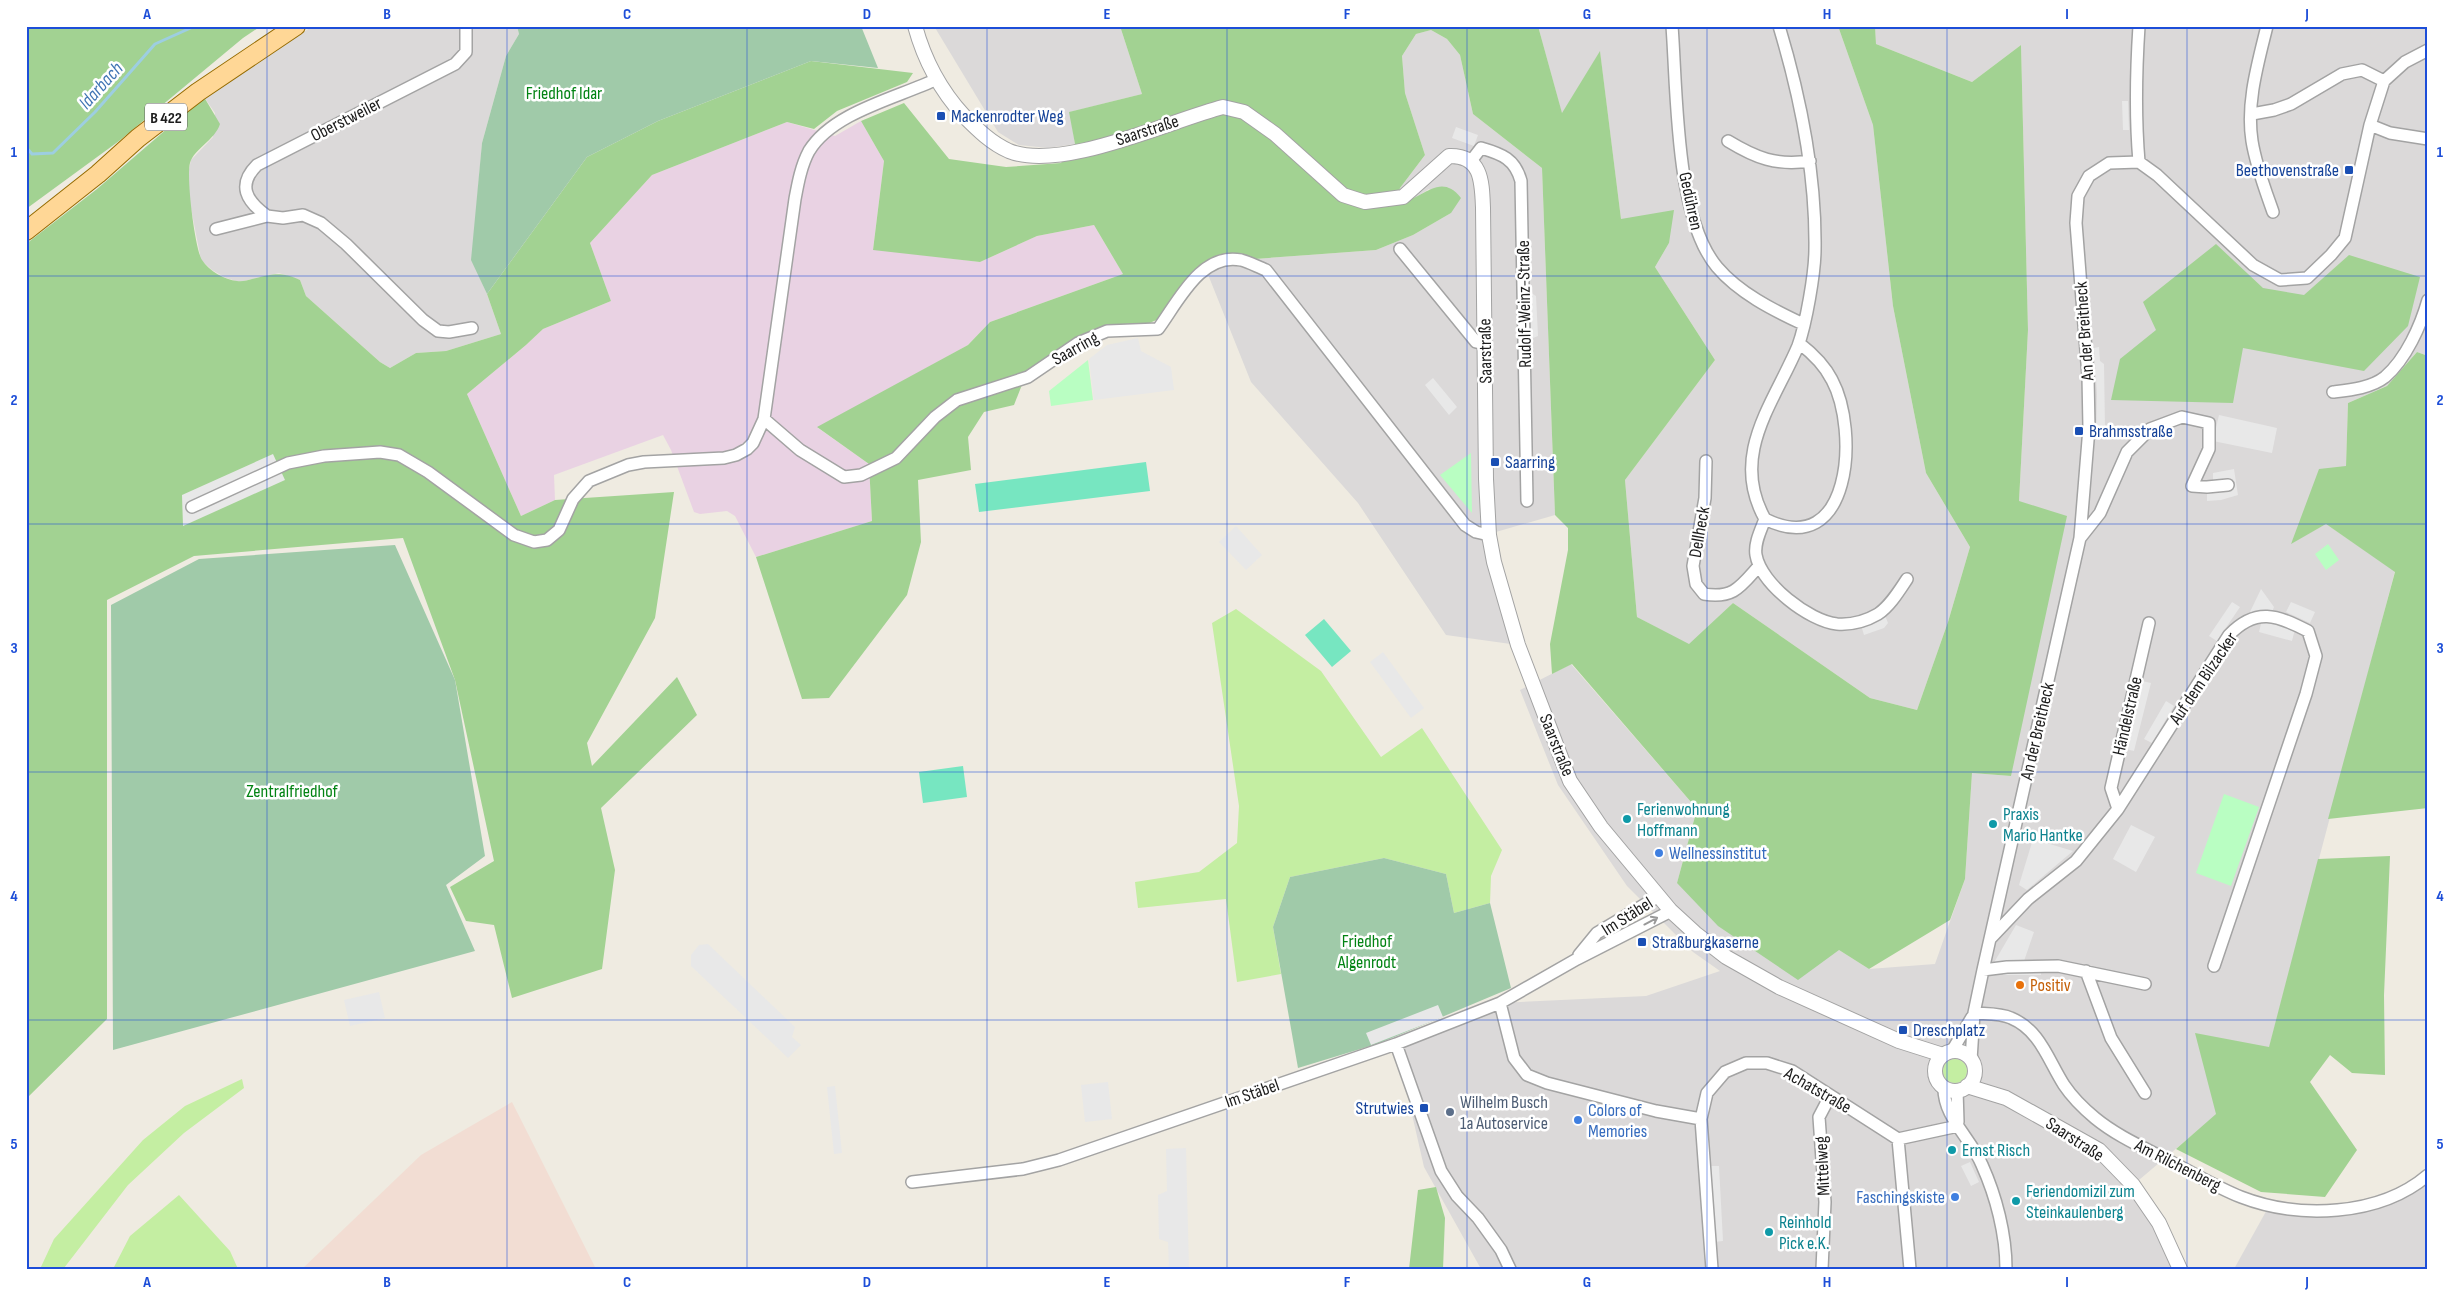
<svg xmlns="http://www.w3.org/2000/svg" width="2454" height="1295" font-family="'Sofia Sans Condensed',sans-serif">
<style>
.residential{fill:#dbd9d9}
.industrial{fill:#e9d2e3}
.military{fill:#f2ddd3}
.grass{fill:#c4eea2}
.forest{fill:#a2d292}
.cemetery{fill:#a0caa9}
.park{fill:#b9fec2}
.pitch{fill:#77e6c1}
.parking{fill:#e8e8e8}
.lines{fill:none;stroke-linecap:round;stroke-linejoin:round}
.stream{stroke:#9dcee1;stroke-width:3}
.minor-casing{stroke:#a3a3a3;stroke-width:14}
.tertiary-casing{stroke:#a3a3a3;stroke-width:16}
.primary-casing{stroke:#956b00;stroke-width:20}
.minor{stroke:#fff;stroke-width:11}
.tertiary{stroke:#fff;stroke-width:14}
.primary{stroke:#ffd796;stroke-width:18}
.oneway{stroke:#999}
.grid{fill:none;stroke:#1d4ed8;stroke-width:1;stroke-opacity:0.55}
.transit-dot{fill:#1a4fb4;stroke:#fff;stroke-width:2}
.culture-dot{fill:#0f9aa8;stroke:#fff;stroke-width:2}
.shop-dot{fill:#3f7fe0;stroke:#fff;stroke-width:2}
.food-dot{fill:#e8710a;stroke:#fff;stroke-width:2}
.service-dot{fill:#5c6f8a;stroke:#fff;stroke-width:2}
.labels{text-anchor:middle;stroke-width:5;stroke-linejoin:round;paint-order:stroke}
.shield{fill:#fff;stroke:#606060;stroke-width:1}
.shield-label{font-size:16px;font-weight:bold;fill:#1c1c1c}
.park-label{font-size:18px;fill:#028313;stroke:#fff}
.transit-label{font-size:18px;fill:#164399;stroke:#fff;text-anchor:start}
.street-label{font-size:18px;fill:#1c1c1c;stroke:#fff}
.culture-label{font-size:18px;fill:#0d838f;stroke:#fff;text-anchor:start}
.shop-label{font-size:18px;fill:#366cbe;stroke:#fff;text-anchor:start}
.food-label{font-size:18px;fill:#c56008;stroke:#fff;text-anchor:start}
.service-label{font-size:18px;fill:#4e5e75;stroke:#fff;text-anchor:start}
.water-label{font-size:19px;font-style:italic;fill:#4175b4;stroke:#fff}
.neatline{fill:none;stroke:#1d4ed8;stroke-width:2}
.grid-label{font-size:16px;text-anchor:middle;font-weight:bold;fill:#1d4ed8}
</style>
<rect width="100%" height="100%" fill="#efebe1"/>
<path class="residential" d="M313 26H517L519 34 506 56 482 143 472 260 487 294 501 334 446 351 416 353 390 368 380 362 306 296 300 280 279 273 239 282 226 278 212 270 201 260 189 198 188 174 191 160 213 137 215 113 204 97Z
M934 26H1120L1142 94 1070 112 1075 144 1048 148 1019 145 998 132Z
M1538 26H1838L1873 125 1893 306 1926 473 1970 547 1948 622 1917 710 1870 698 1733 603 1689 645 1637 617 1625 480 1715 360 1655 267 1669 243 1621 219 1600 52 1562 114Z
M1875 26H2428V356L2417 352 2387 386 2348 403 2346 467 2291 543 2326 524 2395 571 2269 1048 2216 1115 2133 1185 2180 1269H1481L1424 1167 1396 1044 1500 1003 1646 996 1720 971 1693 952 1627 886 1558 785 1520 690 1571 664 1697 809 1677 883 1839 950 1869 969 1935 964 1965 879 1972 773 2010 776 2019 501 2028 330 2021 45 1972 82 1876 44Z
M1431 30 1447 39 1460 55 1473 114 1542 168 1555 515 1489 534 1518 645 1446 635 1358 503 1251 382 1207 272 1241 260 1376 250 1413 235 1451 213 1429 189 1409 202 1396 203 1400 188 1425 155 1405 93 1402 56 1416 34Z
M2428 1175V1269H2234L2269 1206 2302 1210 2380 1201Z"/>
<path class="industrial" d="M861 121 884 161 873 249 980 262 1037 236 1094 225 1123 274 990 322 968 345 818 428 869 464 872 521 756 557 735 516 727 511 700 514 694 512 671 450 663 435 554 475 555 500 521 516 467 394 526 345 543 329 611 301 590 243 652 175 787 122 835 136Z"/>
<path class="military" d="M512 1102 596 1269H302L421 1155Z"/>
<path class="grass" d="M1236 609 1321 671 1381 757 1422 728 1502 850 1491 876 1490 903 1454 913 1446 874 1384 858 1290 877 1273 927 1281 974 1237 982 1226 899 1138 908 1135 882 1199 872 1237 843 1239 806 1212 623Z
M1943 1071a12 12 0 1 1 24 0a12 12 0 1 1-24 0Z
M242 1079 244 1088 184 1133 128 1185 64 1268 40 1269 54 1239 143 1140 185 1106Z
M179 1195 230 1251 238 1269H113L130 1236Z"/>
<path class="forest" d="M26 26H261L243 38 119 141 26 209Z
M1120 26H1538L1562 113 1600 51 1621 219 1674 210 1669 243 1655 267 1715 360 1625 480 1637 617 1689 644 1733 603 1870 698 1917 710 1948 622 1970 547 1926 473 1893 306 1873 125 1838 26H1875L1876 44 1972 82 2021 45 2028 330 2019 501 2067 516 2011 776 1972 773 1965 879 1950 920 1869 969 1839 950 1798 980 1718 926 1677 883 1697 809 1572 664 1552 674 1550 644 1568 550V528L1555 515 1542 168 1473 114 1460 55 1447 39 1431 30 1416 34 1402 56 1405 93 1425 155 1400 188 1396 203C1422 202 1439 170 1461 198L1451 213 1413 235 1376 250 1241 260 1218 256 1196 271 1163 317 1143 326 1106 327 1027 372 1014 405 984 412 968 437 971 470 918 480 921 542 907 595 829 698 802 699 756 557 872 521 869 464 817 427 968 345 990 322 1123 274 1094 225 1037 236 980 262 873 250 884 161 861 121 904 103 949 159 1006 167 1061 163 1075 144 1069 112 1142 94Z
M811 61 913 73 907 82 837 111 814 129 787 122 652 175 590 243 611 301 543 329 526 345 467 394 521 516 555 500 674 492 655 618 587 743 592 766 677 677 697 715 601 808 615 870 602 969 512 998 494 925 466 921 450 887 494 861 455 680 403 538 194 556 107 600V1019L26 1099V244L97 189 204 97 220 124C215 140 194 149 190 163 186 177 195 249 202 260 209 271 225 280 237 281 242 282 248 280 252 279 273 274 280 271 300 280L306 296 380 362 390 368 416 353 446 351 501 334 487 294 587 157 658 121Z
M2216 244 2263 288 2304 295 2349 255 2420 277 2408 326 2364 371 2243 348 2233 403 2111 400 2120 359 2156 330 2143 302Z
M2417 352 2428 356V808L2328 819 2395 572 2326 524 2291 544 2319 469 2346 466 2348 403 2387 386Z
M2390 856 2384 995 2385 1075 2352 1073 2330 1055 2310 1082 2357 1150 2325 1197 2261 1192 2176 1149 2216 1114 2195 1033 2269 1047 2318 859Z
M1436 1187 1445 1218 1443 1269H1409L1418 1190Z"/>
<path class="cemetery" d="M517 26H861L878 68 811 61 658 121 587 157 487 294 471 260 482 143 506 56 519 34Z
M395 545 455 680 485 856 446 885 475 951 113 1050 111 605 199 559Z
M1384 858 1446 874 1454 913 1490 903 1511 988 1380 1043 1298 1068 1273 927 1290 877Z"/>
<path class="park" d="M1088 360 1093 400 1051 406 1049 391Z
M1471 453 1472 513 1440 475Z
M2328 544 2339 560 2326 570 2315 554Z
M2224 794 2259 807 2231 886 2196 873Z"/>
<path class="pitch" d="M1146 462 1150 491 979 512 975 484Z
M1324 619 1351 651 1332 667 1305 635Z
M963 766 967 797 923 803 919 772Z"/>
<path class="parking" d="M2122 101H2128L2129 130H2123Z
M1456 127 1478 135 1474 146 1452 138Z
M1527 290 1536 296 1538 336 1528 340Z
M1138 338 1141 351 1171 367 1174 390 1094 400 1089 359 1107 345Z
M2099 347 2100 361 2104 364 2105 428 2100 430V440H2096L2097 394 2094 348Z
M1433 378 1457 407 1449 415 1425 385Z
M2219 415 2277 428 2272 453 2213 441Z
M273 454 285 480 183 526 182 495Z
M2234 469 2238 495 2221 500 2207 501V483L2213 482V473Z
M1236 526 1262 555 1246 570 1219 542Z
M2261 589 2274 607 2272 612H2250Z
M2232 602 2240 607 2217 641 2209 636Z
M2291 602 2315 612 2310 623 2286 612Z
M1884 613 1888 623 1884 628 1864 635 1861 625Z
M2262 620 2295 629 2292 641 2259 632Z
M1383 652 1424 708 1411 718 1370 662Z
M2142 681 2151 683 2134 751 2125 749Z
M2166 701 2174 706 2152 743 2144 739Z
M2131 825 2155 837 2136 872 2113 859Z
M2033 839 2073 851 2027 890 2019 885Z
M2016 925 2034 932 2024 961 1992 966Z
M708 944 795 1027 792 1037 801 1045 788 1058 691 966V955L699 945Z
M2041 969V975H2003V970Z
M379 992 385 1018 350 1026 344 1000Z
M1438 1005 1443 1017 1371 1045 1366 1033Z
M1108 1082 1112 1119 1085 1122 1081 1085Z
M835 1086 842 1153 834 1154 827 1087Z
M1186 1148 1189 1269H1169L1168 1242 1159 1239 1158 1195 1167 1191 1166 1149Z
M1970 1162 1979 1182 1971 1186 1961 1166Z
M1709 1166H1719L1723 1241 1714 1242Z"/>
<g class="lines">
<path class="stream" d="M26 147 32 154 53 153 95 112 155 44 195 26"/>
<defs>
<path id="minor" d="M1672 26C1677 91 1675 217 1717 267 1739 293 1773 310 1803 324
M1779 26C1801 99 1816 173 1815 249 1815 273 1806 324 1798 346 1774 403 1729 455 1765 519 1852 562 1859 430 1832 380 1824 364 1812 353 1799 343
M2267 26C2258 63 2246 103 2252 141 2256 166 2265 189 2273 212
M2252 114 2274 110 2291 104 2342 74 2362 70 2384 81
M2370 125 2390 133 2428 139
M1728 141C1756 158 1776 166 1810 161
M1471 161 1481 148C1502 154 1515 159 1521 181L1527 501
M2139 162C2135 116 2136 72 2139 26
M267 216C246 201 237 185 257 165L455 64 466 52V26
M216 229 267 216 283 218 303 215 321 223 346 244 423 320 438 331 449 332 472 328
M1400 249 1476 342 1485 344
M2333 392C2350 390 2371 388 2385 377 2406 359 2421 325 2428 300
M764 419 800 450 844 477 861 475 896 458 935 417 957 400 1028 377 1078 343 1107 331 1158 329C1178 302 1201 252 1241 260 1249 262 1258 267 1266 270L1465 525 1476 532 1489 535
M1706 461 1705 498 1693 566 1696 584 1704 594C1734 599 1741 586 1759 566
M192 507 288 463 324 456 380 452 399 455 428 472 514 535 534 542 547 540 559 530 573 499 589 481 628 465 644 462 724 458 736 455 747 449 753 443 764 419 795 199C798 183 801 166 809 151 833 112 897 98 937 79
M1765 519C1761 530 1754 543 1756 555 1761 584 1809 621 1837 624 1851 625 1866 621 1878 614 1890 606 1899 591 1907 579
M2081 537 2100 513 2127 452 2150 429 2182 417 2209 423V449L2192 486 2207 487 2228 485
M2118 809 2111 788 2149 623
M1991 938 2028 899 2076 861 2118 809 2229 635C2256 607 2277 615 2308 631L2316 656 2306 694 2214 966
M1579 955 1597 933 1659 896
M1983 970 2007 967 2058 966 2145 984
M2086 971 2111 1038 2145 1093
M1500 1003 1514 1058 1527 1075 1547 1083 1656 1111 1701 1119
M1974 1013C1986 1014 2000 1013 2011 1018 2040 1030 2048 1060 2064 1085 2072 1097 2083 1108 2095 1118 2118 1137 2147 1149 2173 1163 2195 1174 2218 1188 2241 1197 2298 1219 2379 1217 2428 1175
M1396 1044 1441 1171 1457 1196 1478 1218 1501 1250 1510 1269
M1952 1051 1972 1017
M1971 1060 1974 1013 1983 970 2080 538 2089 428 2088 376 2076 223 2078 196 2089 176 2109 163 2139 162 2157 175 2253 265 2280 280 2307 278 2331 255 2345 238 2370 125 2384 81 2405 62 2428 50
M1944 1087C1943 1117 1971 1138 1982 1165 1996 1196 2006 1234 2006 1269
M1957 1090 1958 1122
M1898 1139 1910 1269
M912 1182 1023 1169 1059 1160 1396 1044 1500 1003 1577 959 1671 911
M1712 1269 1701 1119 1707 1093 1725 1072 1746 1063H1767L1792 1071 1898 1139 1958 1126
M1822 1269 1825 1202 1819 1117 1830 1096"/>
<path id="tertiary" d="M915 26C924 59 941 91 964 116 978 130 991 143 1009 151 1061 172 1169 121 1223 107L1244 112 1275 134 1343 195 1365 202 1403 197 1449 156C1482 155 1482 182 1483 208L1486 479 1489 535 1494 562 1518 645 1570 781 1601 827 1671 911 1695 933 1726 957 1779 987 1899 1041 1943 1055
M1935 1071a20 20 0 1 1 40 0a20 20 0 1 1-40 0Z
M1967 1086 2006 1098 2099 1150 2133 1185 2159 1223 2180 1269"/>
<path id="primary" d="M26 231 98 174 138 138 198 92 296 26"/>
</defs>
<use href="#minor" class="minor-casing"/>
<use href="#tertiary" class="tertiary-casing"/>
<use href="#primary" class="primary-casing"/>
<use href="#minor" class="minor"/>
<use href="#tertiary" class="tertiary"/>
<use href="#primary" class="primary"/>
</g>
<defs><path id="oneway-shaft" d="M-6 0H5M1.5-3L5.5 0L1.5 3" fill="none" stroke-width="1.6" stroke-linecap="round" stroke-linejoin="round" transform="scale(1.25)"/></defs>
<use class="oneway" href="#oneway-shaft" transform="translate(1651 921) rotate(-28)"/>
<path class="grid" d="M267 26V1269M507 26V1269M747 26V1269M987 26V1269M1227 26V1269M1467 26V1269M1707 26V1269M1947 26V1269M2187 26V1269M26 276H2428M26 524H2428M26 772H2428M26 1020H2428"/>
<g class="transit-dot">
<rect x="936" y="111" width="10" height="10" rx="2.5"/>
<rect x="2344" y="165" width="10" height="10" rx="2.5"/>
<rect x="2074" y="426" width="10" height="10" rx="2.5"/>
<rect x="1490" y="457" width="10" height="10" rx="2.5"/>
<rect x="1637" y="937" width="10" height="10" rx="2.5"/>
<rect x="1898" y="1025" width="10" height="10" rx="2.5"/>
<rect x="1419" y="1103" width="10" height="10" rx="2.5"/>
</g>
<g class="culture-dot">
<circle cx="1627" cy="819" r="5"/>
<circle cx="1993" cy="824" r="5"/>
<circle cx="1952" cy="1150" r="5"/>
<circle cx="2016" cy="1201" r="5"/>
<circle cx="1769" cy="1232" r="5"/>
</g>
<g class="shop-dot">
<circle cx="1659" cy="853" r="5"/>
<circle cx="1578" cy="1120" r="5"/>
<circle cx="1955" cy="1197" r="5"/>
</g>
<circle class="food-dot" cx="2020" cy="985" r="5"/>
<circle class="service-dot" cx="1450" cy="1112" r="5"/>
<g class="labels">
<rect class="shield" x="145" y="103.5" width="42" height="27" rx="4"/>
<g class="shield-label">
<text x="166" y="123">B 422</text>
</g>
<g class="park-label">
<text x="564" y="99">Friedhof Idar</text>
<text x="292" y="797">Zentralfriedhof</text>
<text x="1367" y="947">Friedhof<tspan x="1367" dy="21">Algenrodt</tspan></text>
</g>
<g class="transit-label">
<text x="951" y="122">Mackenrodter Weg</text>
<text x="2339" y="176" text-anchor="end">Beethovenstraße</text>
<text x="2089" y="437">Brahmsstraße</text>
<text x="1505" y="468">Saarring</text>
<text x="1652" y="948">Straßburgkaserne</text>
<text x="1913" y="1036">Dreschplatz</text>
<text x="1414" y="1114" text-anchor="end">Strutwies</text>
</g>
<g class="street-label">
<text transform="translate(346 119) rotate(-27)" y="6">Oberstweiler</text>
<text transform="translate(1147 130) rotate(-18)" y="6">Saarstraße</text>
<text transform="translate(1691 201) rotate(78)" y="6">Gedühren</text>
<text transform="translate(1524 304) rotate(-91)" y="6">Rudolf-Weinz-Straße</text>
<text transform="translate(2084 331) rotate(-94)" y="6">An der Breitheck</text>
<text transform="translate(1075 348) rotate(-29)" y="6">Saarring</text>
<text transform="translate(1485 351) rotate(-91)" y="6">Saarstraße</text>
<text transform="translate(1699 532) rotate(-80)" y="6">Dellheck</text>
<text transform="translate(2203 678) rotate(-56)" y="6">Auf dem Bilzacker</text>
<text transform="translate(2127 716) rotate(-77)" y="6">Händelstraße</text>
<text transform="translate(2037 731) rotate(-77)" y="6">An der Breitheck</text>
<text transform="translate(1557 745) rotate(68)" y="6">Saarstraße</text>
<text transform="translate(1627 916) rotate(-32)" y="6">Im Stäbel</text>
<text transform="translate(1818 1090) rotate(30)" y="6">Achatstraße</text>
<text transform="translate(1252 1093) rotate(-19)" y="6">Im Stäbel</text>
<text transform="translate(2075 1139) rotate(33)" y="6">Saarstraße</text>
<text transform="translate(2178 1165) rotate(27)" y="6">Am Rilchenberg</text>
<text transform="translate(1822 1166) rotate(-93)" y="6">Mittelweg</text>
</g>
<g class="culture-label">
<text x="1637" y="815">Ferienwohnung<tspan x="1637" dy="21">Hoffmann</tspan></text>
<text x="2003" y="820">Praxis<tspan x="2003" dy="21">Mario Hantke</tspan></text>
<text x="1962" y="1156">Ernst Risch</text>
<text x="2026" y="1197">Feriendomizil zum<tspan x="2026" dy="21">Steinkaulenberg</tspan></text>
<text x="1779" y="1228">Reinhold<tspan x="1779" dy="21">Pick e.K.</tspan></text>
</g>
<g class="shop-label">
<text x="1669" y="859">Wellnessinstitut</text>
<text x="1588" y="1116">Colors of<tspan x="1588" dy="21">Memories</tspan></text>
<text x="1945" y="1203" text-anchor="end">Faschingskiste</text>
</g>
<g class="food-label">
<text x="2030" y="991">Positiv</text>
</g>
<g class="service-label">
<text x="1460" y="1108">Wilhelm Busch<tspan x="1460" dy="21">1a Autoservice</tspan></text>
</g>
<g class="water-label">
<text transform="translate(100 85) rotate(-48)" y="7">Idarbach</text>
</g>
</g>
<rect width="2454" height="1295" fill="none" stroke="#ffffff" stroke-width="55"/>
<rect x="28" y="28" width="2398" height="1240" class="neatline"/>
<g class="grid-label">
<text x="147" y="19">A</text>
<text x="387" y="19">B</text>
<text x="627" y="19">C</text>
<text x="867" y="19">D</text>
<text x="1107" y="19">E</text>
<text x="1347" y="19">F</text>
<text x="1587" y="19">G</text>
<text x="1827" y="19">H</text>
<text x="2067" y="19">I</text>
<text x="2307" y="19">J</text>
<text x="14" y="157">1</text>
<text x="2440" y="157">1</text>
<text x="14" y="405">2</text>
<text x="2440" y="405">2</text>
<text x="14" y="653">3</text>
<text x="2440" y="653">3</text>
<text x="14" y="901">4</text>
<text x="2440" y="901">4</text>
<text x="14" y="1149">5</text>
<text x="2440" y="1149">5</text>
<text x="147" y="1287">A</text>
<text x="387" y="1287">B</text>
<text x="627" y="1287">C</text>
<text x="867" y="1287">D</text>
<text x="1107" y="1287">E</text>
<text x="1347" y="1287">F</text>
<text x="1587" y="1287">G</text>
<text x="1827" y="1287">H</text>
<text x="2067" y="1287">I</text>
<text x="2307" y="1287">J</text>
</g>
</svg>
